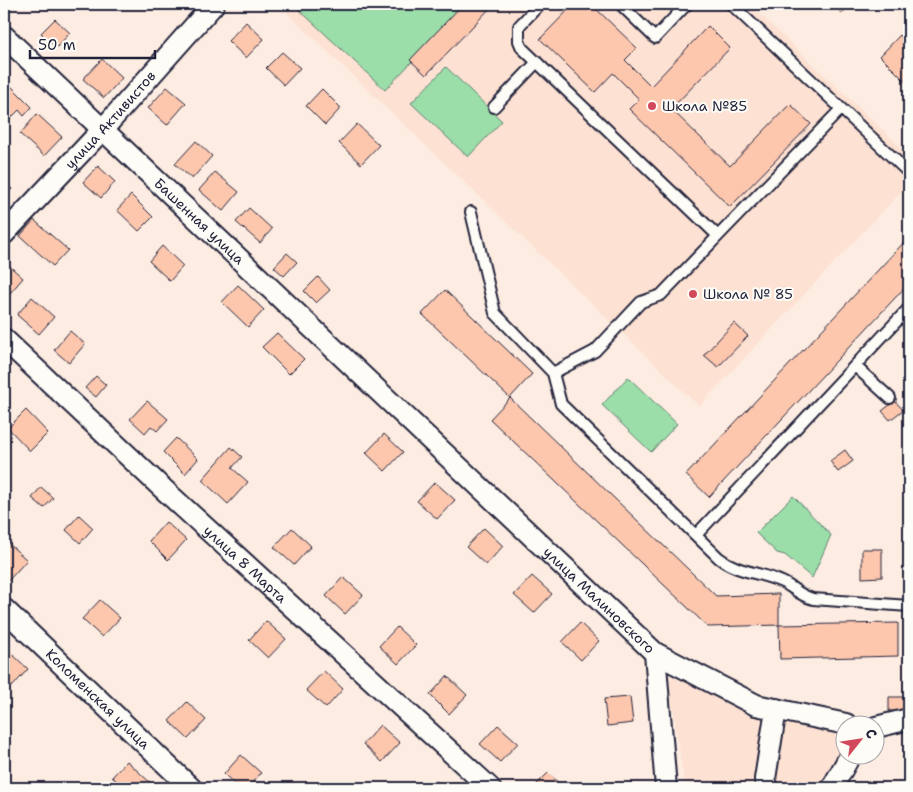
<svg xmlns="http://www.w3.org/2000/svg" width="913" height="792" font-family="'Shantell Sans',sans-serif">
<style>
.built{fill:#fde1d2}
.green{fill:#9bdea9;stroke:#5e8072}
.building{fill:#fdc7ae;stroke:#22223b}
.lines{fill:none;stroke-linecap:round;stroke-linejoin:round}
.lane-casing{stroke:#22223b;stroke-width:14}
.street-casing{stroke:#22223b;stroke-width:24}
.lane{stroke:#fdfcf7;stroke-width:10}
.street{stroke:#fdfcf7;stroke-width:20}
.poi-dot{fill:#d1495b;stroke:#fdfcf7;stroke-width:2}
.labels{text-anchor:middle;stroke-width:4;stroke-linejoin:round;paint-order:stroke}
.poi-label{font-size:14px;fill:#22223b;stroke:#fdfcf7;text-anchor:start}
.street-label{font-size:14px;fill:#22223b;stroke:#fdfcf7}
</style>
<rect width="100%" height="100%" fill="#fdece1"/>
<filter id="ink" filterUnits="userSpaceOnUse"><feTurbulence type="fractalNoise" baseFrequency=".02" numOctaves="2"/><feDisplacementMap in="SourceGraphic" scale="10" xChannelSelector="R" yChannelSelector="G"/><feConvolveMatrix kernelMatrix="1 2 1 2 8 2 1 2 1" color-interpolation-filters="sRGB"/></filter>
<g filter="url(#ink)">
<path class="built" d="M278 4H749L909 155V183L699 406Z
M668 675 757 714 845 733V752L825 788H685Z"/>
<path class="green" d="M293 4H467L385 90Z
M446 67 502 121 468 157 411 103Z
M628 377 677 424 651 452 602 405Z
M793 496 831 535 812 578 785 555 777 553 756 533Z"/>
<path class="building" d="M463 4H494L426 75 410 60Z
M574 4H591L637 48 625 60 651 86 708 26 730 48 671 109 730 166 790 104 811 124 730 207 629 109 639 99 613 73 595 92 540 39Z
M832 4H852L842 13Z
M55 19 70 33 56 48 41 33Z
M246 22 264 39 246 58 228 41Z
M900 35 909 43V85L880 56Z
M282 52 300 68 284 85 266 68Z
M102 59 122 78 104 98 83 79Z
M8 83 32 107 24 116 19 110 7 122 4 119V87Z
M167 87 186 103 167 125 148 108Z
M322 89 341 108 325 125 306 106Z
M37 114 62 137 44 156 20 134Z
M357 124 379 145 361 164 339 143Z
M196 141 212 156 192 179 175 164Z
M98 166 115 182 101 198 83 182Z
M215 172 239 192 223 211 199 190Z
M4 181 12 189 4 198Z
M131 195 153 217 139 231 117 210Z
M249 208 272 229 260 243 236 222Z
M34 220 68 250 53 266 20 236Z
M909 237V283L709 497 686 475Z
M162 246 183 266 170 281 149 261Z
M287 253 297 262 284 276 274 267Z
M4 261 23 278 5 299 4 298Z
M318 277 330 290 316 303 304 291Z
M238 285 264 310 248 327 222 302Z
M445 290 532 374 510 398 422 314Z
M32 297 54 317 39 334 17 315Z
M734 323 748 336 718 367 704 355Z
M70 331 85 344 69 363 54 350Z
M277 333 304 359 289 374 262 347Z
M96 376 106 385 96 397 85 388Z
M510 398 716 596 779 594V625L708 627 490 419Z
M147 401 168 419 157 431 151 426 145 433 130 419Z
M895 401 903 410 890 420 882 411Z
M26 410 48 433 30 451 8 428Z
M384 434 403 452 385 471 366 453Z
M176 438 198 459 185 474 163 452Z
M231 447 242 457 232 468 248 482 228 504 202 480Z
M845 450 853 461 838 472 830 461Z
M435 482 455 500 437 519 417 501Z
M41 487 53 498 44 508 32 498Z
M79 515 93 528 80 543 66 530Z
M166 522 186 540 168 560 149 541Z
M292 528 311 546 294 565 274 547Z
M484 528 503 546 486 565 466 547Z
M8 543 27 560 7 582 4 578V548Z
M862 549H882V577L862 578Z
M532 576 552 594 534 613 514 595Z
M343 577 363 595 345 614 326 596Z
M100 600 120 618 102 637 82 619Z
M266 621 286 639 268 658 249 640Z
M580 623 599 641 581 660 562 642Z
M898 623V656L780 659 779 625Z
M397 627 416 645 398 664 379 646Z
M11 653 28 669 12 687 4 679V660Z
M324 671 343 689 326 708 306 690Z
M447 676 467 695 449 714 430 695Z
M630 697 633 723 607 726 604 699Z
M889 697H907L908 711H889Z
M187 702 206 720 188 739 169 721Z
M380 725 400 743 382 762 363 744Z
M498 725 518 743 500 762 480 744Z
M241 755 261 773 247 788H239L224 774Z
M127 761 156 788H125L112 777Z
M548 773 564 788H533Z
M437 781 444 788H430Z"/>
<g class="lines">
<defs>
<path id="lane" d="M540 4 519 26V41L522 48 718 236 841 109
M620 4 655 38 687 4
M731 4 909 173
M494 107 537 62
M471 212 495 313 553 373 561 404 719 558C738 573 761 572 782 582 793 587 800 596 813 599L909 606
M855 366 890 398
M553 373 595 351 641 302 661 295 718 236
M696 535 909 308"/>
<g id="street">
<path id="s1" d="M4 36 655 653 756 705 846 724"/>
<path id="s2" d="M4 234 103 129 214 4"/>
<path id="s3" d="M4 339 160 486 490 788"/>
<path id="s4" d="M4 609 191 788"/>
<path d="M655 653 666 788"/>
<path d="M876 727 909 719"/>
<path d="M768 788 765 779 776 709"/>
<path d="M832 788 851 754"/>
</g>
</defs>
<use href="#lane" class="lane-casing"/>
<use href="#street" class="street-casing"/>
<use href="#lane" class="lane"/>
<use href="#street" class="street"/>
</g>
</g>
<g class="poi-dot">
<circle cx="652" cy="106" r="5"/>
<circle cx="693" cy="294" r="5"/>
</g>
<g class="labels">
<g class="poi-label">
<text x="662" y="111">Школа №85</text>
<text x="703" y="299">Школа № 85</text>
</g>
<g class="street-label">
<text dy="5" stroke="none"><textPath href="#s2" startOffset="156">улица Активистов</textPath></text>
<text dy="5" stroke="none"><textPath href="#s1" startOffset="269">Башенная улица</textPath></text>
<text dy="5" stroke="none"><textPath href="#s3" startOffset="330">улица 8 Марта</textPath></text>
<text dy="5" stroke="none"><textPath href="#s1" startOffset="820">улица Малиновского</textPath></text>
<text dy="5" stroke="none"><textPath href="#s4" startOffset="130">Коломенская улица</textPath></text>
</g>
</g>
<rect width="913" height="792" fill="none" stroke="#fdfcf7" stroke-width="20"/>
<rect x="10" y="10" width="893" height="772" fill="none" stroke="#22223b" stroke-width="2" filter="url(#ink)"/>
<g transform="translate(860 740) rotate(60)"><circle r="24" fill="#fdfcf7" stroke="#a5a5ac"/>
<path d="M0-4L9 19L0 12L-9 19Z" fill="#d1495b"/>
<text y="-8" font-size="14" font-weight="bold" text-anchor="middle" fill="#22223b">С</text>
</g>
<path d="M30 50v8h125v-8" fill="none" stroke="#22223b" stroke-width="2.5"/>
<text x="38" y="50" font-size="15" fill="#22223b" stroke="#fdfcf7" stroke-width="4" paint-order="stroke">50 m</text>
</svg>
